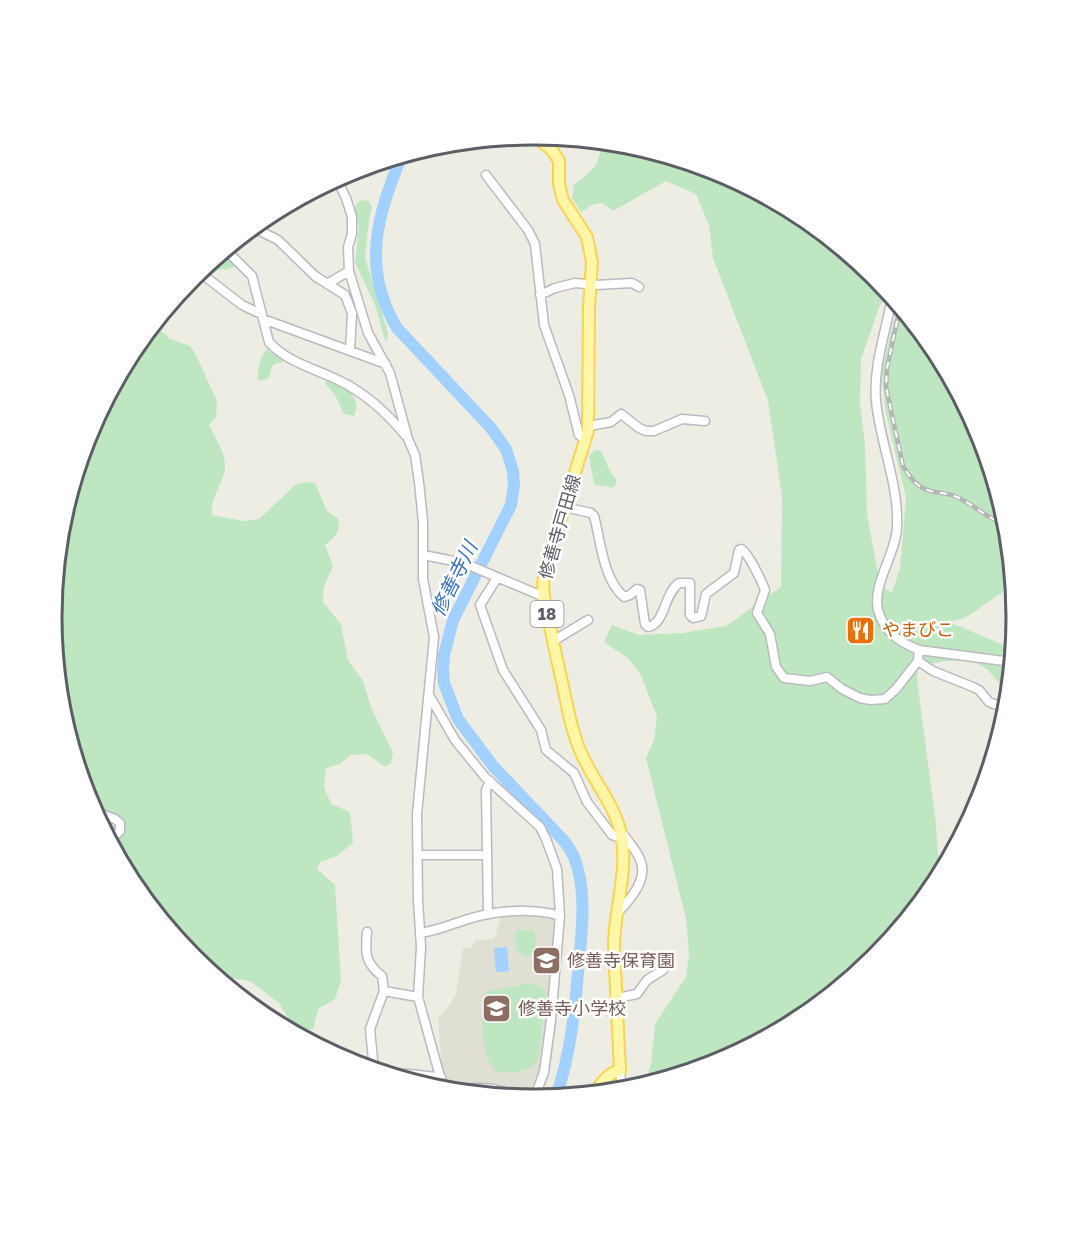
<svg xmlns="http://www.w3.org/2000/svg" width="1067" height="1234" font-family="'Golos Text','Noto Sans JP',sans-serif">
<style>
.education{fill:#e0dfd3}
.green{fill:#bee7c1}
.water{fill:#a2d0ff}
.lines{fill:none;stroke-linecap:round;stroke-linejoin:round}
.river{stroke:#a2d0ff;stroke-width:12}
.minor-casing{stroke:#b8babf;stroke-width:11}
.major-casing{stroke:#f7d553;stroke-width:14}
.minor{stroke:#fff;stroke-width:8}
.major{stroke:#fff7a7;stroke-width:10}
.rail-casing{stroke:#b4b5b5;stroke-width:4.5}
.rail{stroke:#fff;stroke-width:2;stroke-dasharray:7;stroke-linecap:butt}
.labels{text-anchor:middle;stroke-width:5;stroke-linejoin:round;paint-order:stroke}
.shield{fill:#fff;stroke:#8c8e92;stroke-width:1.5}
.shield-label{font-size:16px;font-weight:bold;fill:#5b5e64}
.street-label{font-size:18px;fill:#5b5e64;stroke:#fff}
.food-label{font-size:18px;fill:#c56008;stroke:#fff;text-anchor:start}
.education-label{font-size:18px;fill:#785e54;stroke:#fff;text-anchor:start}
.water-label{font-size:20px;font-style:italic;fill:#3d73be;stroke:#fff}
.rim{fill:none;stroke:#5b5e64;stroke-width:3}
</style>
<rect width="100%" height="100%" fill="#eeede3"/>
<path class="education" d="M542 914 556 919 544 1061 532 1099 522 1098 512 1090 503 1087 450 1083 446 1081 442 1068 438 1019 453 1000 456 994 463 949 471 948 475 940 494 939 501 917Z"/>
<path class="green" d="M602 141C702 151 827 217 890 295L880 305 861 359 860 404 865 444 867 514 880 585 892 593 900 568 906 498 886 413 881 373 898 304 935 349 979 433 1007 523 1012 581 1006 590 965 618 949 622 1013 649 1008 700C985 651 964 658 918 666L917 679 936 824 939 871 934 886 874 958 801 1018 718 1063 645 1085 651 1064 655 1024 686 977 689 954 686 919 646 758 654 740 657 717 641 675 629 659 604 642 612 625 639 635 682 633 726 626 781 587 782 496 768 401 713 258 709 225 696 194 666 181 613 211 602 203 594 204 581 212 572 198 574 184C594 171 599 165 602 141Z
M362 200 369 201 372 207 369 220 365 258 388 333 387 340H385L375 305 355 262 359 226 355 207 358 202Z
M219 255 224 256 235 262V266L226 270 222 269 214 272 212 271 210 263Z
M151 326 167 335 168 338 190 346 196 355 217 401 216 417 209 425C215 438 225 452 225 465 226 482 210 494 212 515L243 521 259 519 295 485 305 482 315 483 327 511 338 519C341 533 335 537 325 545L333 566 324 587 323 602 341 624 348 660 363 681 371 707 393 753 391 763 385 767 367 754 350 755 340 764 326 768 324 787 331 804 350 812 353 843 335 857 320 862 317 869 335 885 341 981 335 999 318 1009 313 1029 300 1031 291 1024 279 1003 250 981 213 975 192 958 132 885 88 801 60 711 51 617 60 523 88 432 133 349Z
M267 349 283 361 282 363H276L272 366 269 378 260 381 257 379C258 370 260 355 267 349Z
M328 380C344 383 363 398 354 416L344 414 335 395 325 383Z
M595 450 601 451C607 461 607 470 616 479V484L612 488C606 485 598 487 594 484L589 456Z
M517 930H532C538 940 537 952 526 957L516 949 515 932Z
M525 984 539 985 546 991 539 1056C533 1073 512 1074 496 1071 482 1061 478 1005 487 991Z"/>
<path class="water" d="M507 947 509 971 496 972 494 948Z"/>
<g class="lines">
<path class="river" d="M402 155C377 216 361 268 397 328L491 428 506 449 513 471 514 485 511 505 453 620 444 655 443 670 444 683 458 719 493 766 565 842C568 847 572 852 574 857 587 890 582 928 579 962 575 1008 571 1054 556 1097"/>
<defs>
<path id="minor" d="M486 175 528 230 535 244 544 325 569 395 579 435 586 441
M336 178 346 198 352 217V234L348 247 349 271 368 333 390 373 408 439 415 455 419 482 423 522V579L434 637 417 814 418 900 421 947 418 997 444 1091
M252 227 278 240 315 276 345 295 352 313 350 351
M225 249 252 276 269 342C288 363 314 368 338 380 366 393 387 413 406 436
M198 271 242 305 261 314
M327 284 349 271
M540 295 555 288 575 283 596 285 632 283 639 287
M892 297C886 332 873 365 876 401 880 443 899 484 897 527 896 554 872 584 878 610 884 632 899 642 919 650L1012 662
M263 319 386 364
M589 426 611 422 621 414 639 428 646 431H654L682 419 705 421
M564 507 591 513 594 516C601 542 603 579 624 597L630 595 637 589 640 590 645 624 648 627C666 623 663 595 679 583H690V615L693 618 701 616 706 594 734 573 739 550 741 549C748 552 762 582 765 590L757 613 770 634 776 667 784 678 810 681 827 677 842 689 860 698 870 700 885 699 896 689 918 661 919 650
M423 555 464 563 544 597
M497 578 480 605 503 670 541 730 546 750 574 773 587 802 612 835 621 838
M553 641 588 620
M918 661 933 671 973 687 979 690 989 702 1007 709
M429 695 455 740 485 777 540 827 546 839 557 869 560 915 551 1020 544 1072 534 1099
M93 811 115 819 120 823V831L117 834H105
M418 855H487
M616 913C623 909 627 902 632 896 652 869 640 856 622 833
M488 914 486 790 490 781
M367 932C365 953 365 963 382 976L384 991
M420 933C444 930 466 917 489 914 511 910 539 909 560 916
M617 998 637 994 647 980 663 970
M359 1066 367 1068
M374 1070 370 1029 384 991 418 997
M620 1070 622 1091
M389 1075C406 1071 423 1077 441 1077
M445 1089C467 1089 496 1083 515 1098"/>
<path id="major" d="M533 135 552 150 559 161V184L563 200 587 237 592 262 589 305 588 431 545 568 543 584 544 597C550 627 556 656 563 686 567 707 571 728 579 748 590 777 614 802 621 834 629 871 614 909 614 947L620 1070C607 1074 602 1082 595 1093"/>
</defs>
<use href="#minor" class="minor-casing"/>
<use href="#major" class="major-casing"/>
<use href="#minor" class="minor"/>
<use href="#major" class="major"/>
<defs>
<path id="rail" d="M900 307 887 368 886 387 903 466C908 474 913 482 921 487 932 494 946 492 957 497 975 505 988 520 1007 524"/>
</defs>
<use href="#rail" class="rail-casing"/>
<use href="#rail" class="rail"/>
</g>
<defs>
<symbol id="restaurant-square" viewBox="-11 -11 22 22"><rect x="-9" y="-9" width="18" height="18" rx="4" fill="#e8710a" stroke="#fff"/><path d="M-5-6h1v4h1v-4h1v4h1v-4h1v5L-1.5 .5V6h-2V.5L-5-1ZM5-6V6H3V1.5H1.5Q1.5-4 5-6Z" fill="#fff"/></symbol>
<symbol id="school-square" viewBox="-11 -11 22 22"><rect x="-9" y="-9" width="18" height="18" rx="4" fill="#8d6e63" stroke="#fff"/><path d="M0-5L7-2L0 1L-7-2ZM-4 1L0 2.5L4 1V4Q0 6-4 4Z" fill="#fff"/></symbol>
</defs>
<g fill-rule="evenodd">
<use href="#restaurant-square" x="844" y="614" width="33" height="33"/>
<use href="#school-square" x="530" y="944" width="33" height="33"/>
<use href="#school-square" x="480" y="992" width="33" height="33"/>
</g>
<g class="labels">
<rect class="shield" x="530.5" y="601" width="33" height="26" rx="4.5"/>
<g class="shield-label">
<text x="547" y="620">18</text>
</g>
<g class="street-label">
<text transform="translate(560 527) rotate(-74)" y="6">修善寺戸田線</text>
</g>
<g class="food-label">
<text x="882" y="636">やまびこ</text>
</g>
<g class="education-label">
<text x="567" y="967">修善寺保育園</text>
<text x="518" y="1015">修善寺小学校</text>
</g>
<g class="water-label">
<text transform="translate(454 579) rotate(-64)" y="7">修善寺川</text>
</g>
</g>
<path d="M0 0H1067V1234H0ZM62 617a472 472 0 1 1 944 0a472 472 0 1 1-944 0Z" fill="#fff" fill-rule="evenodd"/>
<path class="rim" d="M62 617a472 472 0 1 1 944 0a472 472 0 1 1-944 0Z"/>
</svg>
